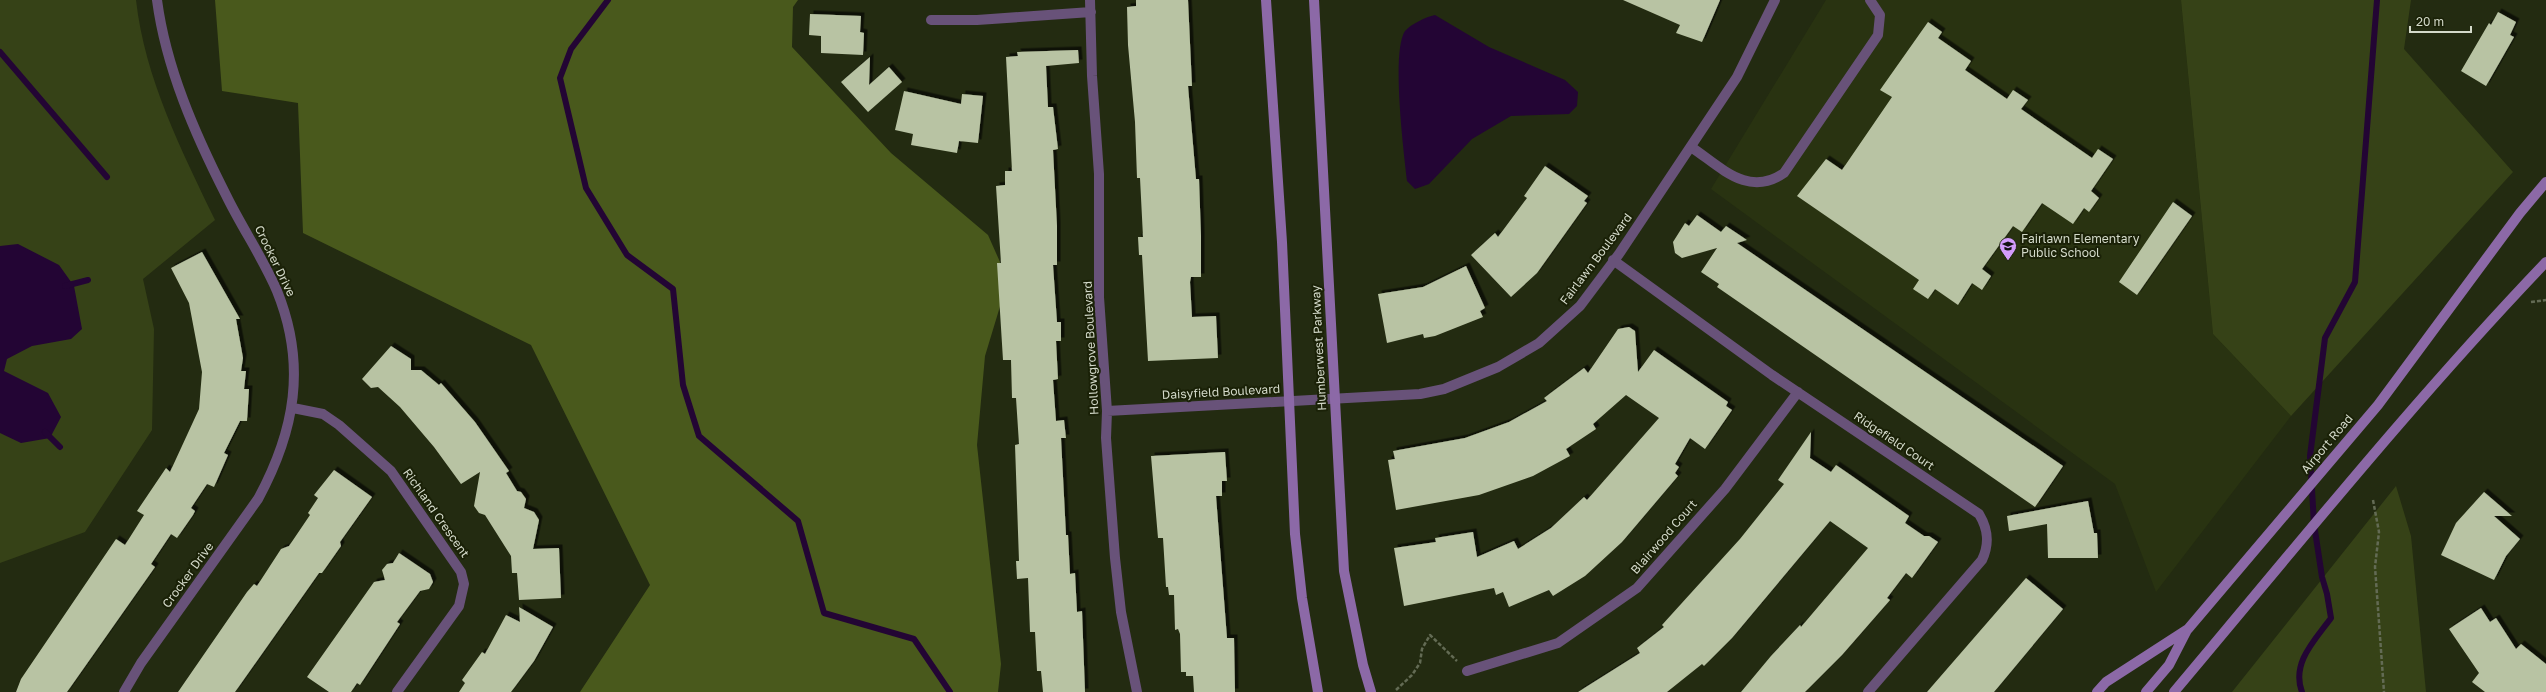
<svg xmlns="http://www.w3.org/2000/svg" width="2546" height="692" font-family="'Golos Text',sans-serif">
<style>
.built{fill:#293311}
.green{fill:#364217}
.forest{fill:#49591c}
.water{fill:#230534}
.lines{fill:none;stroke-linecap:round;stroke-linejoin:round}
.stream{stroke:#230534;stroke-width:6}
.building{fill:#b8c3a3;filter:url(#shadow)}
.path{stroke:#636b54;stroke-width:2.5;stroke-dasharray:4 2;stroke-linecap:butt}
.lane{stroke:#685279;stroke-width:10}
.street{stroke:#685279;stroke-width:10}
.secondary{stroke:#8c69a7;stroke-width:10}
.labels{text-anchor:middle;stroke-width:4;stroke-linejoin:round;paint-order:stroke}
.poi-label{font-size:12px;fill:#d4daca;stroke:#1a2107;text-anchor:start}
.street-label{font-size:12px;fill:#d4daca;stroke:#1a2107}
</style>
<defs>
<filter id="shadow"><feDropShadow dx="3.5" dy="-3.5" stdDeviation="0" flood-color="#0009"/></filter>
</defs>
<rect width="100%" height="100%" fill="#232b11"/>
<path class="built" d="M1826 0H2181L2213 334 2291 416 2156 592 2115 484 1711 189Z"/>
<path class="green" d="M0 0H136C145 79 181 149 215 220L143 279 154 329 152 430 85 532 0 563Z
M2181 0H2411L2404 49 2513 172 2291 416 2213 334Z
M2396 486 2411 536 2426 692H2232Z"/>
<path class="forest" d="M215 0H798L793 7 792 47 891 153 988 235 1008 280 985 356 977 445 1001 664 998 692H580L650 585 531 345 303 233 298 103 222 91Z"/>
<path class="water" d="M1435 15 1489 47 1565 80 1578 92 1577 106 1569 114 1511 116 1472 139 1429 184 1415 189 1407 181C1404 153 1391 52 1405 31 1411 24 1426 17 1435 15Z
M18 244 59 265 74 286 82 329 71 339 32 346 7 359 4 371 48 393 61 417 50 438 21 443 0 433V246Z"/>
<g class="lines">
<path class="stream" d="M608 0 571 49 560 78 586 188 627 255 673 289 683 385 699 436 798 521 824 613 914 639 950 692
M0 52 107 177
M65 286 88 280
M45 432 60 447
M2302 692C2291 663 2315 640 2331 618L2327 594 2322 577 2314 524 2310 456 2325 338 2355 282 2377 0"/>
</g>
<path class="building" d="M1136 0H1188L1192 86H1188L1196 179H1199L1201 236V277H1191L1190 282 1192 317 1216 316 1218 358 1148 361 1142 255H1139L1138 237H1143L1140 178H1137L1135 122 1128 45 1127 7 1136 6Z
M1623 0H1720L1702 42 1676 33 1680 25Z
M2498 12 2516 22 2510 35 2514 37 2486 86 2461 71 2489 23 2491 25Z
M810 14 861 16 860 32 864 33 863 55 821 53V36L809 35Z
M1928 22 1942 32 1938 38 1971 61 1965 70 2007 99 2013 90 2028 100 2021 109 2092 158 2098 149 2113 159 2091 191 2099 198 2089 212 2084 208 2073 224 2042 203 2022 232 2013 226 1982 269 1991 276 1982 290 1972 283 1958 305 1935 289 1928 299 1913 289 1919 280 1797 196 1826 159 1842 170 1892 97 1880 90Z
M1078 50 1079 63 1046 66 1048 107H1053L1058 149 1053 150 1057 226V265H1053L1057 322H1061V341H1056L1058 379 1053 380 1056 421 1064 420 1066 438H1061L1066 535H1068L1070 574 1075 573 1077 612 1082 611 1085 692H1043L1041 671H1037L1035 632H1030L1028 578 1017 579 1016 561H1019L1015 445 1019 444 1016 398H1012L1011 360H1003L997 263H1001L996 186 1005 185V171H1012L1006 57 1018 56 1017 52Z
M870 57 869 85 889 67 902 82 868 112 841 82Z
M904 91 961 104 962 94 983 96 978 143 959 141 957 153 911 145 913 134 895 130Z
M1545 166 1588 196 1584 201 1587 203 1537 273 1511 297 1471 255 1495 233 1498 237 1527 198 1524 196Z
M2173 202 2192 216 2137 295 2119 282Z
M1697 215 1721 232 1726 226 1747 240 1737 243 2063 466 2035 507 1717 287 1719 284 1701 272 1717 248 1682 258 1675 253 1673 242 1685 223 1689 226Z
M202 252 240 319H236L243 358 241 371H246L244 389H249L247 421H240L224 453 228 455 214 487 207 484 191 508 195 511 193 515 177 538 171 534 151 564 155 567 67 692H16L21 679 116 539 125 545 144 515 137 511 166 468 170 472 199 409 202 372 189 303 171 268Z
M1466 266 1485 308 1480 311 1483 317 1435 336 1424 338 1423 334 1387 343 1378 294 1423 287Z
M1629 327 1635 331 1638 372 1654 350 1728 402 1726 406 1732 410 1705 449 1690 438 1675 464 1679 467 1675 473 1678 476 1622 542 1585 576 1553 596 1549 590 1509 607 1503 592 1496 595 1494 588 1404 606 1394 548 1436 542 1435 538 1473 532 1477 557 1514 541 1518 549 1551 528 1584 497 1587 500 1659 418 1626 395 1593 424 1596 429 1566 449 1570 456 1533 476 1479 495 1396 510 1388 460 1395 459 1393 451 1465 438 1509 422 1547 401 1544 398 1584 368 1588 373 1618 329Z
M391 346 411 359V370H421L439 385 441 383 475 422 509 471 506 473 517 491 521 492 526 499 524 508 534 512 539 520 533 549 559 548 561 598 519 600 517 573H512L511 556 485 515 479 513 474 506 480 472 461 484 434 447 400 407 378 387 371 388 362 379Z
M1811 432 1810 458 1831 472 1836 465 1852 476 1909 516 1905 523 1924 536H1929L1938 542 1912 578 1906 573 1887 598 1890 600 1842 655 1805 692H1741L1771 656 1800 625 1801 627 1868 548 1830 521 1732 638 1704 666 1702 664 1667 692H1578L1640 653 1637 648 1664 627 1662 625 1740 539 1784 484 1778 480Z
M1225 452 1227 481H1222V496H1216L1227 638H1234L1235 692H1194L1193 676H1186V672H1181L1180 634 1178 629 1175 630 1174 595H1169L1168 587H1166L1163 538H1158L1151 456Z
M334 470 372 497 340 542 341 546 322 573H319L235 692H178L247 592 254 584 257 586 281 549 289 546 310 515 308 513 318 498 314 495Z
M2484 492 2512 516H2494L2520 539 2506 556 2494 580 2441 555 2456 523Z
M2088 501 2094 533H2097L2098 558H2048L2047 524 2009 531 2007 516Z
M399 553 430 574 433 582 429 589 420 591 397 622 400 624 360 685 357 683 351 692H329L307 677 374 582 385 580 382 570 387 564 393 563Z
M2026 578 2063 609 1994 692H1927Z
M519 607 553 627 534 661 511 692H459L465 683 462 680 482 652 485 654 506 615 520 622Z
M2481 608 2490 622 2496 618 2516 649 2521 644 2546 664V692H2485L2472 682 2479 673 2449 629Z"/>
<g class="lines">
<path class="path" d="M2531 302 2546 300
M2373 500 2379 532 2375 567 2384 692
M1396 690 1412 675 1420 663 1422 649 1430 635 1457 661"/>
<path class="lane" d="M1691 147C1721 167 1748 198 1784 173L1878 35 1880 15 1870 0"/>
<path class="street" d="M1090 0 1092 76 1099 174V297L1107 411 1106 438 1115 558 1121 612 1137 692
M931 20H977L1091 12
M1613 260 1772 375 1979 514C1988 529 1990 543 1982 560L1868 692
M293 408 323 414 339 425 391 471 461 572 464 584 459 606 397 692
M1107 411 1420 394 1444 389 1498 367 1539 343 1580 306 1619 254 1737 77 1775 0
M1467 671 1558 643 1637 588 1725 489 1798 392
M124 692 141 663 258 499C295 431 307 365 277 291 263 258 242 228 226 195 195 134 166 68 157 0"/>
<path class="secondary" d="M1266 0 1282 242 1295 534 1302 598 1318 692
M1314 0 1344 571 1363 665 1371 692
M2097 692 2106 682 2188 629 2378 405 2520 213 2546 182
M2146 692 2169 665 2187 630
M2174 692C2296 547 2415 399 2546 262"/>
</g>
<defs>
<symbol id="school-pin" viewBox="-11 -11 22 30"><path d="M0 17L-7.5 6A9.5 9.5 0 1 1 7.5 6Z" fill="#d39cfc" stroke="#1a2107"/><path d="M0-5L7-2L0 1L-7-2ZM-4 1L0 2.5L4 1V4Q0 6-4 4Z" fill="#111"/></symbol>
</defs>
<g fill-rule="evenodd">
<use href="#school-pin" x="1998" y="236" width="20" height="27"/>
</g>
<g class="labels">
<g class="poi-label">
<text x="2021" y="243">Fairlawn Elementary<tspan x="2021" dy="14">Public School</tspan></text>
</g>
<g class="street-label">
<text transform="translate(1596 259) rotate(-53)" y="4">Fairlawn Boulevard</text>
<text transform="translate(275 261) rotate(64)" y="4">Crocker Drive</text>
<text transform="translate(1091 348) rotate(-93)" y="4">Hollowgrove Boulevard</text>
<text transform="translate(1319 348) rotate(-93)" y="4">Humberwest Parkway</text>
<text transform="translate(1221 392) rotate(-3)" y="4">Daisyfield Boulevard</text>
<text transform="translate(1894 441) rotate(34)" y="4">Ridgefield Court</text>
<text transform="translate(2327 444) rotate(-50)" y="4">Airport Road</text>
<text transform="translate(436 513) rotate(55)" y="4">Richland Crescent</text>
<text transform="translate(1664 537) rotate(-49)" y="4">Blairwood Court</text>
<text transform="translate(188 575) rotate(-54)" y="4">Crocker Drive</text>
</g>
</g>
<path d="M2410 26v6h61v-6" fill="none" stroke="#d4daca" stroke-width="2"/>
<text x="2416" y="26" font-size="12" fill="#d4daca" stroke="#1a2107" stroke-width="3" paint-order="stroke">20 m</text>
</svg>
